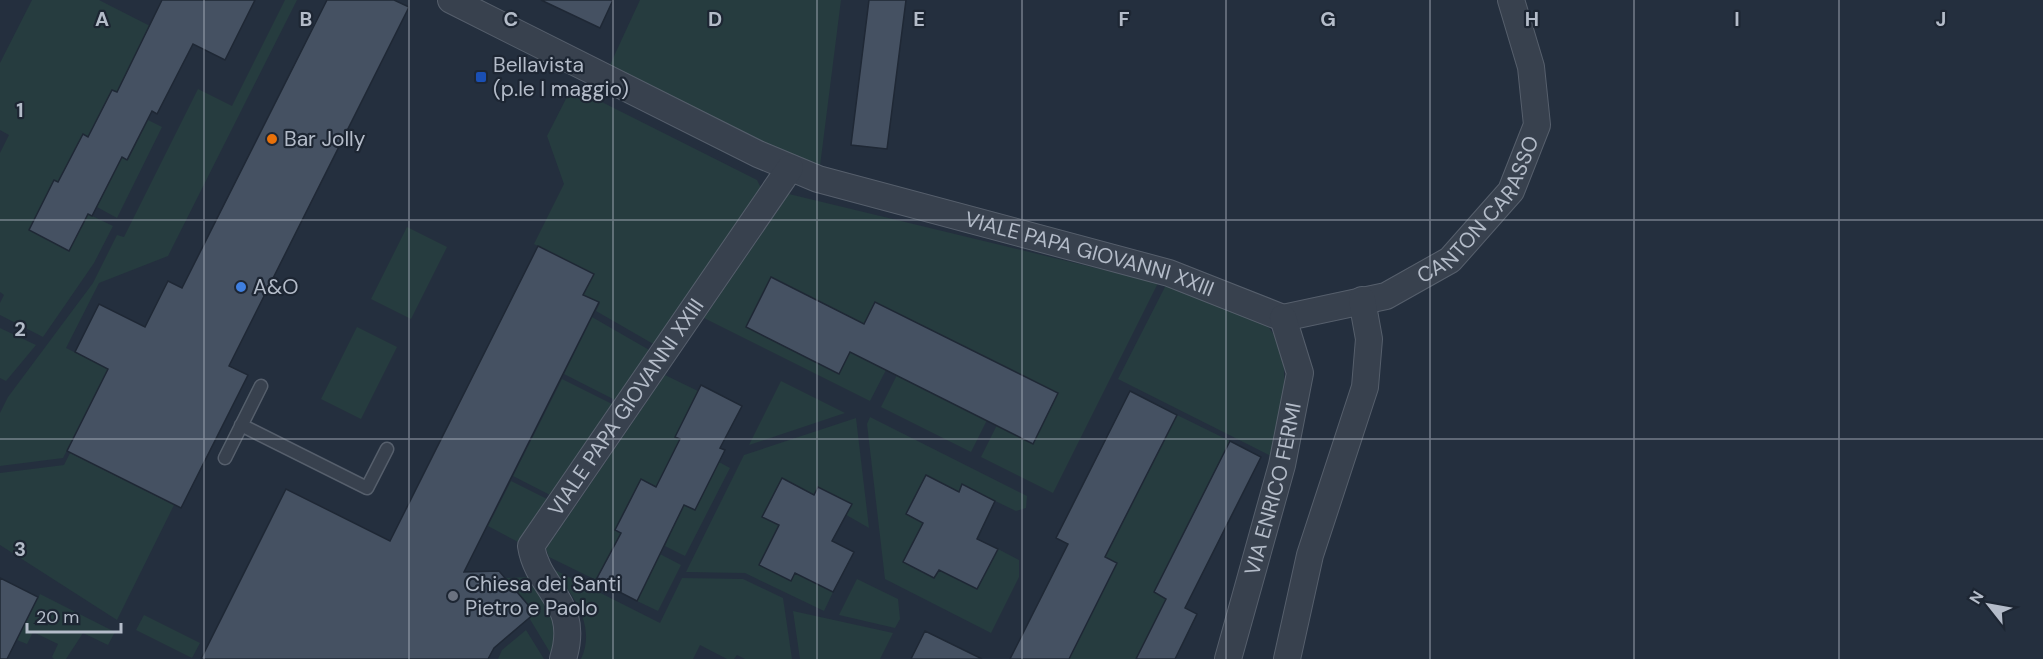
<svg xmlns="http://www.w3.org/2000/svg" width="2043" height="659" font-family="'DM Sans',sans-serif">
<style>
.green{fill:#263c3f}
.building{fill:#455162;stroke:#1f2835;stroke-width:1.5}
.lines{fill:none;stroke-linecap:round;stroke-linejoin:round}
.service-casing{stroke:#565f6c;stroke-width:15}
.minor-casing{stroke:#565f6c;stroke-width:28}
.service{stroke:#38414e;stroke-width:12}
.minor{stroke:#38414e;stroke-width:26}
.grid{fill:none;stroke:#b4bcc9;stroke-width:1.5;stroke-opacity:0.55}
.transit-dot{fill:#1a4fb4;stroke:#1d2633;stroke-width:2}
.food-dot{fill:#e8710a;stroke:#1d2633;stroke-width:2}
.shop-dot{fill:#3f7fe0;stroke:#1d2633;stroke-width:2}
.worship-dot{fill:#6b7280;stroke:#1d2633;stroke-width:2}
.labels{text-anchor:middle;stroke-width:4.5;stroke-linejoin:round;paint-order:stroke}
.poi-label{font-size:21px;fill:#b4bcc9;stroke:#1d2633;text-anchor:start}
.street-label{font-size:21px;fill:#b4bcc9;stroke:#1d2633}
.grid-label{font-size:20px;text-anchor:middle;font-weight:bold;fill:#b4bcc9;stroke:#1d2633;stroke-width:4.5;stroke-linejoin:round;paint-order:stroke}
</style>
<rect width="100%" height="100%" fill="#242f3e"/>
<path class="green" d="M32 0H99L150 26 117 92 112 90 88 137 83 135 58 182 54 181 29 230 69 250 88 214 113 226 94 263 43 337 0 315V303L4 295 0 292V153L9 135 0 130V63Z
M285 0H297L168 256 99 283 66 348 108 369 63 458 0 466V413L8 397 93 283 117 235 124 237 198 89 232 106Z
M640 0H841L820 166 760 145 609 67Z
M572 87 757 180 762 190 655 345 596 311 600 303 583 295 593 274 534 244 564 184 547 136Z
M148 120 162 127 117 218 97 207 122 157 128 160Z
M789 194 1158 283 1053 493 981 457 997 425 1033 443 1058 393 875 302 864 324 771 277 746 327 839 374 850 352 886 370 870 401 704 318Z
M407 227 447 247 411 319 371 299Z
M1166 285C1183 292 1260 318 1268 327 1297 357 1280 421 1271 456L1118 379Z
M592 317 651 351 617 401 564 374Z
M357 327 397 347 361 419 321 399Z
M0 328 36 345 6 381 0 378Z
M665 375 698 391 675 437 680 439 656 487 641 479 621 533 596 580 549 557 546 549Z
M897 375 987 420 971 452 881 407Z
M562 379 614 405 552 496 513 476Z
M781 381 845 413 749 445Z
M1177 415 1230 441 1154 592 1166 599 1136 659H1069L1117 563 1105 557Z
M870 417 1027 496 1026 508 1016 511 962 485 959 492 926 475 906 514 939 531 903 562 934 578 939 570 977 589 998 549 1019 560V577L991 633 885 579 867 424Z
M856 418 869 528 782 478 762 517 795 534V573L833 592 824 611 745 573 686 572 744 455Z
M70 453 174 505 117 620 0 545V473L64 465Z
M719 462 730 468 685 556 665 546 667 541 664 539 682 504 695 510Z
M511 481 549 500 520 543 488 526Z
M660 554 681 565 658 611 637 601Z
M551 568 660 623 682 578 743 579 783 598 792 659H745L737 655 734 659H727L700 645 693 659H581C597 625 572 593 551 568Z
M529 577 540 590 557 619 554 659 505 578Z
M857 579 898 599 900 619 895 628 839 615Z
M40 594 115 632 108 645 83 633 66 659H54L52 657 58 644 33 632 27 644 17 640Z
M793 611 893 633 880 659H800Z
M144 615 200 643 192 658 136 630Z
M526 630 544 659H498L502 650Z"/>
<path class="building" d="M162 0H255L225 60 193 44 157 114 152 111 127 160 122 157 92 216 88 214 69 251 29 230 54 180 58 182 83 134 88 137 112 90 117 92Z
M327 0H394L409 7 229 366 248 375 181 508 67 451 108 369 75 352 99 304 145 327 168 281 182 288Z
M541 0H613L600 28Z
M869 0H906L887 149 851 145Z
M538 246 594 274 583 295 599 302 464 572 499 571 535 613 494 648 488 659H201L286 489 390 541Z
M771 277 864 324 875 302 1058 393 1033 444 850 352 839 374 746 327Z
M701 385 742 406 720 448 725 450 695 510 684 505 637 601 596 580 621 533 615 530 641 479 656 487 680 439 675 437Z
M1130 391 1177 415 1105 557 1117 563 1069 659H1010L1068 544 1056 538Z
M1230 441 1261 457 1185 608 1197 614 1175 659H1136L1166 599 1154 592Z
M926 475 959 492 962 484 995 501 977 539 998 549 977 589 939 570 934 578 903 562 923 523 906 514Z
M782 478 814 495 818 487 852 504 832 541 854 552 833 592 795 573 791 581 759 565 779 525 762 517Z
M0 578 38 597 7 659H0Z
M925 631 982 659H911Z"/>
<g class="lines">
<defs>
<path id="service" d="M241 425 367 488 387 449
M225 458 261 386"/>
<g id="minor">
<path id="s1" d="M451 0 758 154 818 179 1169 273 1283 318"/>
<path id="s2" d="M1283 318 1386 296 1450 260 1511 191 1537 125 1531 67 1511 0"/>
<path id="s3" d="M563 659C581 602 538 590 531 546L790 168"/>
<path id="s4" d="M1228 659 1282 465 1300 373 1283 318"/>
<path d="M1287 659 1310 555 1365 387 1369 339 1362 300"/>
</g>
</defs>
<use href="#service" class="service-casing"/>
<use href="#minor" class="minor-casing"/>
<use href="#service" class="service"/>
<use href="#minor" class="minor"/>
</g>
<path class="grid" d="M204 0V659M409 0V659M613 0V659M817 0V659M1022 0V659M1226 0V659M1430 0V659M1634 0V659M1839 0V659M0 220H2043M0 439H2043"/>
<rect class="transit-dot" x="475" y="71" width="12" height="12" rx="3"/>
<circle class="food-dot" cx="272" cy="139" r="6"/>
<circle class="shop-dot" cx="241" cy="287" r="6"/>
<circle class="worship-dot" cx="453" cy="596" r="6"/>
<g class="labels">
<g class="poi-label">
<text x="493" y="72">Bellavista<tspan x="493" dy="24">(p.le I maggio)</tspan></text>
<text x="284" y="146">Bar Jolly</text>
<text x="253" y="294">A&amp;O</text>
<text x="465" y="591">Chiesa dei Santi<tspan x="465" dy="24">Pietro e Paolo</tspan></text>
</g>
<g class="street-label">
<text dy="7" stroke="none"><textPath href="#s2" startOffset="236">CANTON CARASSO</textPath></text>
<text dy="7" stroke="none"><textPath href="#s1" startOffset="690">VIALE PAPA GIOVANNI XXIII</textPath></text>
<text dy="7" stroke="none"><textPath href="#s3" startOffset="290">VIALE PAPA GIOVANNI XXIII</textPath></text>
<text dy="7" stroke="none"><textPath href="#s4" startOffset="176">VIA ENRICO FERMI</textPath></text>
</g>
</g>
<g class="grid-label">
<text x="102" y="26">A</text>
<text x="306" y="26">B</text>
<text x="511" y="26">C</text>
<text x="715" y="26">D</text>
<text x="919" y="26">E</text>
<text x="1124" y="26">F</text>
<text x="1328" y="26">G</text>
<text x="1532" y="26">H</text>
<text x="1737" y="26">I</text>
<text x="1941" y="26">J</text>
<text x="20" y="117">1</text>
<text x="20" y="336">2</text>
<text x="20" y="556">3</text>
</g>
<g transform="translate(1989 605) rotate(301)" stroke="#1d2633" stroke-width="4.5" paint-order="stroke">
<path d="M0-4.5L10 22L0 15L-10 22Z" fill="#b4bcc9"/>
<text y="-9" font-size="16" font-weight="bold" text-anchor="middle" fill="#b4bcc9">N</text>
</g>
<path d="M27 623v9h94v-9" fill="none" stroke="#b4bcc9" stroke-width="3"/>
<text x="36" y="623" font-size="18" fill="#b4bcc9" stroke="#1d2633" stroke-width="4.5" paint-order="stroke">20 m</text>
</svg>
